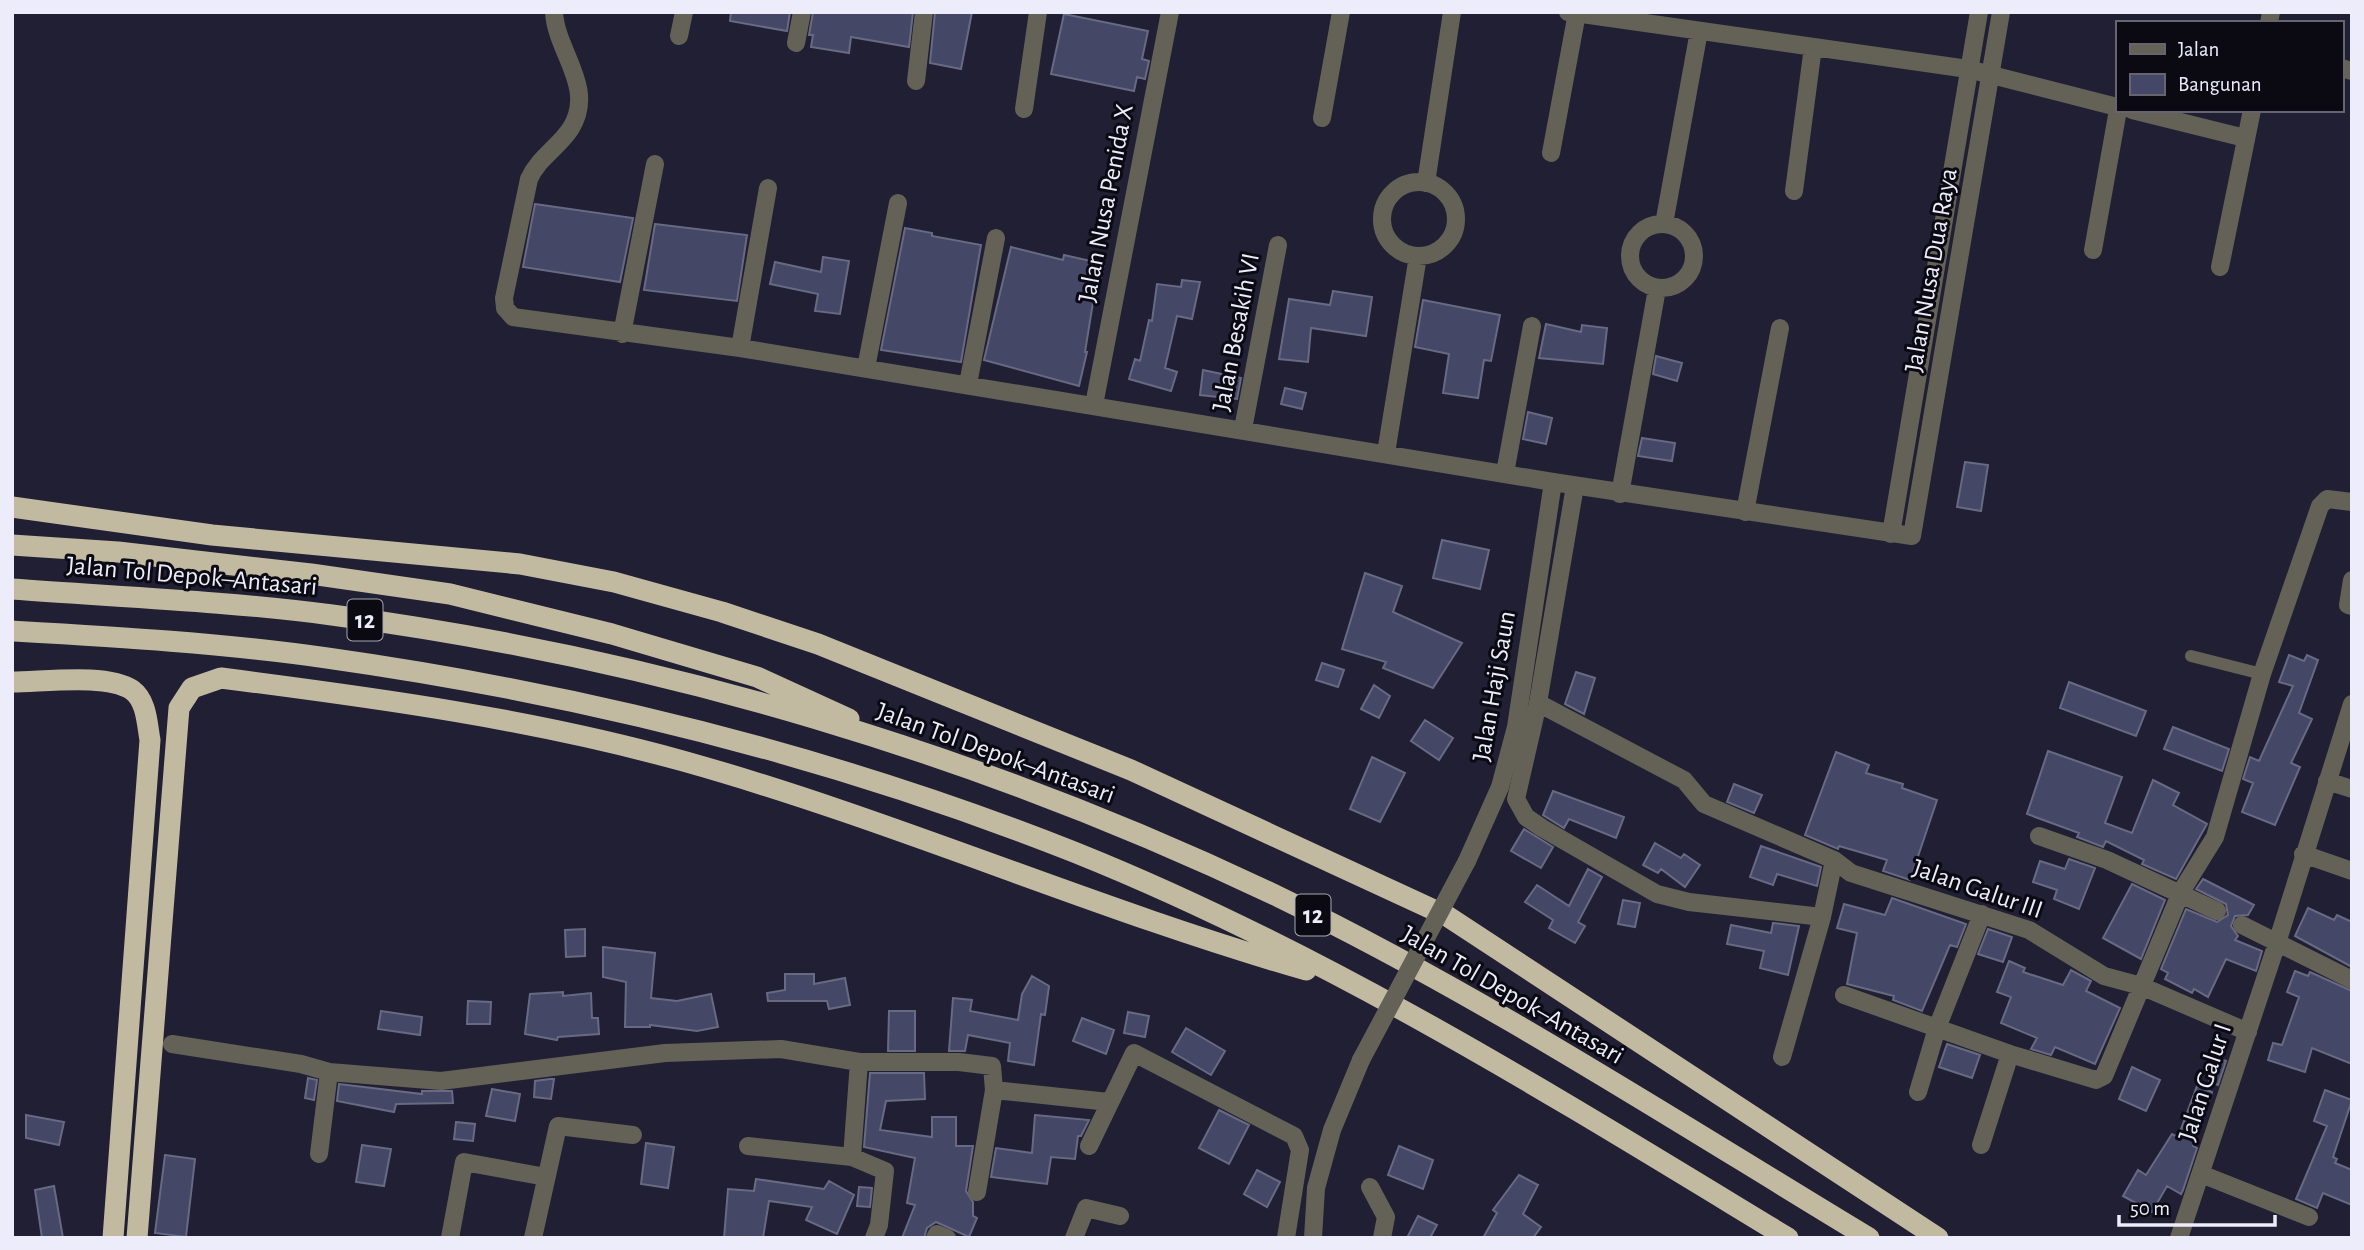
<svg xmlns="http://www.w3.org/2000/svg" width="2364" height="1250" font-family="'Alegreya Sans',sans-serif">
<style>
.building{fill:#444766;stroke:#676a82;stroke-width:2}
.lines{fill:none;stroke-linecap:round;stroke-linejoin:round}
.service{stroke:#646257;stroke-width:12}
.minor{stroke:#646257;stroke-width:18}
.tertiary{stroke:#646257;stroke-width:18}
.motorway{stroke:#c2baa0;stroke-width:21}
.tertiary-bridge{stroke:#646257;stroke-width:18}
.labels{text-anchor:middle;stroke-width:6;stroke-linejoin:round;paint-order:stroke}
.shield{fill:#0b0a13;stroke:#a8a8b5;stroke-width:2}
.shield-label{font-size:24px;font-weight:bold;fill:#ececfa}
.street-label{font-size:26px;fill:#ececfa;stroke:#0b0a13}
</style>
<rect width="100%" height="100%" fill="#211f33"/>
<path class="building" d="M731 12H790L787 31 730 21Z
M813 12H913L909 47 851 37 849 53 811 47 813 35H809Z
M935 12H972L961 69 930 63Z
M1064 14 1148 31 1142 59 1149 61 1145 79 1137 77 1134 91 1051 74Z
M535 204 633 218 620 282 523 267Z
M655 224 747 235 737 301 644 290Z
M905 228 932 233V236L981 245 961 362 881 350Z
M1011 247 1063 260 1064 255 1104 264 1097 296H1094L1085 352H1087L1079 386 984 360Z
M823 257 849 261 840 314 815 311 818 294 770 284 775 262 821 272Z
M1182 280 1200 282 1192 319 1177 316 1165 368 1177 372 1171 391 1129 379 1135 359 1140 361 1149 320 1152 321 1157 284 1181 287Z
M1333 291 1372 297 1366 336 1311 328 1308 362 1279 359 1289 299 1330 305Z
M1423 300 1500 315 1491 361 1484 360 1478 398 1443 393 1449 354 1415 347Z
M1546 324 1581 332 1582 325 1607 328 1603 364 1539 358Z
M1656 356 1682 363 1677 381 1653 374Z
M1203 370 1241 378 1237 399 1200 395Z
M1285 388 1306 393 1302 409 1281 404Z
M1528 412 1552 418 1546 444 1523 439Z
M1642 438 1675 443 1672 461 1638 456Z
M1965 462 1988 465 1981 511 1957 507Z
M1442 540 1489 550 1480 589 1433 578Z
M1365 573 1402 586 1393 612 1462 643 1433 688 1383 668 1386 662 1342 649Z
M2289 655 2304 661 2307 655 2318 660 2299 713 2312 719 2291 763 2300 767 2275 825 2242 812 2253 783 2243 779 2250 757 2259 761 2293 686 2279 682Z
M1322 663 1344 670 1338 687 1316 680Z
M1576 672 1595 678 1584 714 1565 704Z
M2069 682 2146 711 2136 736 2060 708Z
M1374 685 1390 696 1379 718 1361 709Z
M1425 720 1453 738 1439 760 1411 741Z
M2173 727 2229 749 2222 771 2164 749Z
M2048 751 2122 777 2105 823 2132 833 2153 780 2179 793 2173 805 2207 824 2176 879 2142 864 2144 860 2106 841 2103 847 2077 837 2079 833 2027 814Z
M1836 752 1869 765 1866 773 1903 784 1902 788 1937 800 1910 880 1883 871 1887 860 1839 846 1838 849 1805 835Z
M1372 757 1405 773 1380 822 1350 809Z
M1734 784 1762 795 1754 813 1727 802Z
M1553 791 1624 817 1616 838 1569 819 1564 828 1543 815Z
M1524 829 1553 847 1541 868 1511 851Z
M1655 843 1681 858 1684 854 1700 865 1685 887 1661 869 1658 873 1643 865Z
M1761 846 1821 867 1817 886 1777 874 1773 885 1750 877Z
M2069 859 2095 868 2079 909 2054 899 2057 890 2033 882 2040 861 2065 869Z
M1588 869 1602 877 1578 922 1585 926 1575 943 1549 928 1553 920 1525 902 1537 885 1569 906Z
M2203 879 2254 905 2248 915 2235 916 2231 926 2238 936 2235 940 2262 951 2256 971 2226 959 2208 997 2194 989 2192 993 2165 979 2168 973 2161 969 2186 909 2217 922 2228 915 2226 904 2196 889Z
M2132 884 2165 900 2141 959 2103 938Z
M1892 898 1966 924 1957 947 1950 945 1922 1011 1893 1000 1894 996 1847 984 1857 933 1837 928 1844 904 1885 915Z
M1623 900 1640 903 1635 927 1618 924Z
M2308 908 2334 920 2337 915 2352 922V967L2295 936Z
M1773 923 1799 926 1788 975 1760 968 1764 951 1727 944 1731 925 1771 933Z
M585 929V956L566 957 565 930Z
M1988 929 2012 937 2003 962 1978 954Z
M603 947 655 953 651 998 677 1001 711 994 718 1027 697 1031 650 1025V1027H625L626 982 603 977Z
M2009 961 2025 968 2023 972 2063 985 2071 970 2091 981 2086 991 2120 1008 2095 1064 2055 1047 2051 1055 2031 1049 2037 1038 2001 1023 2011 997 1997 992Z
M2295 971 2308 976 2310 972 2352 991V1064L2312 1048 2305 1072 2268 1060 2273 1043 2282 1045 2299 997 2287 992Z
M785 974H814V984L845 978 850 1005 829 1009 827 1001H768L767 993 785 990Z
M1032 976 1049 986 1045 1015 1041 1014 1034 1065 1008 1061 1010 1043 968 1035 965 1051H949L953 998 972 1000 970 1011 1018 1020 1022 994Z
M563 992V996L591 993 592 1018H598L599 1034 558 1037 557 1040 525 1034 530 994Z
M468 1001 491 1002 490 1024H467Z
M381 1011 422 1017 420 1035 378 1029Z
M889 1011H915V1051H888Z
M1128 1012 1149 1016 1145 1037 1124 1033Z
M1082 1018 1114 1030 1106 1054 1073 1041Z
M1186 1028 1225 1051 1211 1075 1172 1052Z
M1947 1044 1980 1055 1972 1078 1939 1067Z
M2217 1058 2226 1061 2218 1085 2209 1082Z
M2132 1067 2160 1080 2146 1111 2119 1099Z
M870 1073H924L925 1099 886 1101 880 1130 932 1137V1117H956V1146H973L966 1191 973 1202V1216L977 1218 969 1237 936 1222 927 1228 924 1238H902L915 1205 907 1203 915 1158 864 1147Z
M308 1078 317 1080 314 1100 305 1098Z
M550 1079H554L551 1099 534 1097 535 1081Z
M339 1084 422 1094V1091H452L453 1103 396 1104 394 1112 337 1101Z
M2197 1086 2212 1092 2193 1146 2197 1148 2183 1190 2181 1194 2167 1186 2152 1212 2123 1196 2138 1170 2146 1175 2172 1134 2178 1137Z
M492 1089 520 1094 515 1121 486 1116Z
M2325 1090 2352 1100 2333 1157 2337 1159 2335 1163 2352 1170V1205L2323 1193 2317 1208 2296 1199 2327 1126 2314 1121Z
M1219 1110 1249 1125 1229 1164 1199 1148Z
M26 1115 64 1122 59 1145 26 1138Z
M1035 1115 1089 1120 1081 1136H1078L1075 1159 1051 1157 1047 1184 991 1177 996 1148 1032 1153Z
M456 1122 475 1124 473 1141 454 1139Z
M646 1143 674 1147 668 1188 641 1184Z
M362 1145 391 1149 384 1186 356 1182Z
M1399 1146 1433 1160 1423 1189 1388 1175Z
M165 1155 195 1159 186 1237 155 1233Z
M1257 1170 1280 1182 1267 1207 1244 1194Z
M1519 1175 1538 1185 1523 1214 1541 1227 1533 1238H1483L1497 1213 1493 1210Z
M756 1179 824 1189 829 1181 854 1195 837 1234 806 1220 812 1207 769 1201 763 1238H724L728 1189 754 1191Z
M54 1186 63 1238H42L35 1190Z
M859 1187 872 1188 870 1207 857 1206Z
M1418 1216 1437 1225 1430 1238H1407Z"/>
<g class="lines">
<path class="service" d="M2191 656 2262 674"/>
<path class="minor" d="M554 12C556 52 596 87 571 128 559 147 539 157 529 179L504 298 505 308 513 317 740 348 1553 482
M1568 12 1968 69 2117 107
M2269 23 2271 12
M679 36 684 12
M796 43 802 12
M2341 68 2352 71
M916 81 924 12
M1024 109 1038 12
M2132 110 2245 138
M1322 118 1341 12
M1551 153 1577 13
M1382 219a37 37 0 1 1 74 0a37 37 0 1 1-74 0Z
M1426 183 1452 12
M1794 191 1813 47
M1630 256a32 32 0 1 1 64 0a32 32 0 1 1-64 0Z
M1664 224 1699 31
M2093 250 2118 110
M2220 267 2252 110
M622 334 655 164
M740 348 768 188
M866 368 898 203
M968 384 996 238
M1094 405 1170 12
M1243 429 1278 245
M1386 453 1418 256
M1505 473 1532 326
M1575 486 1538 703 1516 799 1526 817 1542 828 1657 894 1689 902 1822 917
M1620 494 1657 289
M1745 512 1780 328
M2352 580 2348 605 2352 606
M1538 703 1684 780 1704 804 1834 860 1851 873 2029 930 2104 976 2141 986 2248 1032
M2327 781 2352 789
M2039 836 2107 860 2217 911
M2303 854 2352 871
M2242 925 2352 980
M1844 995 2010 1054 1981 1145
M172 1044 301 1064 329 1072
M2010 1054 2096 1080 2104 1076 2181 892 2215 837 2262 674 2320 506 2327 499 2352 502
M1782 1057 1822 917 1834 860
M859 1062H959L992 1066 994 1090
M1918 1092 1937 1028 1982 914
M748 1146 852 1157 885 1171 879 1225 874 1238
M1089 1146 1134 1053 1294 1136 1300 1150 1286 1238
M319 1154 329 1072 441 1081 665 1053 781 1049 859 1062 852 1157
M2201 1174 2309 1217
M1370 1187 1386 1217 1382 1238
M977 1192 994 1090 1109 1102
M450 1238 464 1162 546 1177
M533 1238 558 1126 633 1135
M935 1238 937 1234 947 1238
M1074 1238 1086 1208 1120 1216
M2179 1238 2277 943 2352 704"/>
<path class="tertiary" d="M1891 534 1979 12
M1467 861 1500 787 1516 727 1553 482 1912 536 2001 12
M1313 1238 1316 1188 1332 1130 1361 1060"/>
<path class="motorway" d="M12 507 212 535 520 564 614 582 722 612 818 644 1131 770 1447 916 1938 1238
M12 545 118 552 311 574 450 594 612 634 757 677 849 719
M12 589C119 597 226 601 332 615 659 658 982 755 1279 897 1483 996 1675 1121 1869 1238
M12 631C117 637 223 643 327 658 582 694 834 757 1074 852 1326 953 1557 1098 1788 1238
M12 682C43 682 107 673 132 690 147 701 147 724 150 740L113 1238
M137 1238 179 708 192 688 221 678C377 698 532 719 683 761 894 820 1096 910 1306 970"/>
<path class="tertiary-bridge" d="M1361 1060 1467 861"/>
</g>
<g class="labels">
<g class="shield">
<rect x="347.5" y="599.5" width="35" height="41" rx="5"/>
<rect x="1295.5" y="894.5" width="35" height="41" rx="5"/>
</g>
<g class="shield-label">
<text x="365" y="628">12</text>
<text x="1313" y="923">12</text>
</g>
<g class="street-label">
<text transform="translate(1105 203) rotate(-79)" y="9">Jalan Nusa Penida X</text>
<text transform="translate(1930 270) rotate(-80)" y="9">Jalan Nusa Dua Raya</text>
<text transform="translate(1235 332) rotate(-79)" y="9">Jalan Besakih VI</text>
<text transform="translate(192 575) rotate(5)" y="9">Jalan Tol Depok–Antasari</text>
<text transform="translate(1493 686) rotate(-80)" y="9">Jalan Haji Saun</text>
<text transform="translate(996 752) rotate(20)" y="9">Jalan Tol Depok–Antasari</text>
<text transform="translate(1978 888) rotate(19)" y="9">Jalan Galur III</text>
<text transform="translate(1513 994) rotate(30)" y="9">Jalan Tol Depok–Antasari</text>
<text transform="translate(2204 1082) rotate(-72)" y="9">Jalan Galur I</text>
</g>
</g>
<rect width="2364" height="1250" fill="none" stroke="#ececfa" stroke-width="28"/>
<rect x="2116" y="21" width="228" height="91" fill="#0b0a13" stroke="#65646f" stroke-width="2"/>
<rect x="2130" y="44" width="35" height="10" fill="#646257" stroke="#65646f" stroke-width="2"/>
<text x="2178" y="56" font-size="21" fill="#ececfa">Jalan</text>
<rect x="2130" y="74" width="35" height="21" fill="#444766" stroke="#65646f" stroke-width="2"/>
<text x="2178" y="91" font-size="21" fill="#ececfa">Bangunan</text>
<path d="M2119 1215v10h156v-10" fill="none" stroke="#ececfa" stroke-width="3.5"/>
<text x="2130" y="1215" font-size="21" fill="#ececfa" stroke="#0b0a13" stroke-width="5" paint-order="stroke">50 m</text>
</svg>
